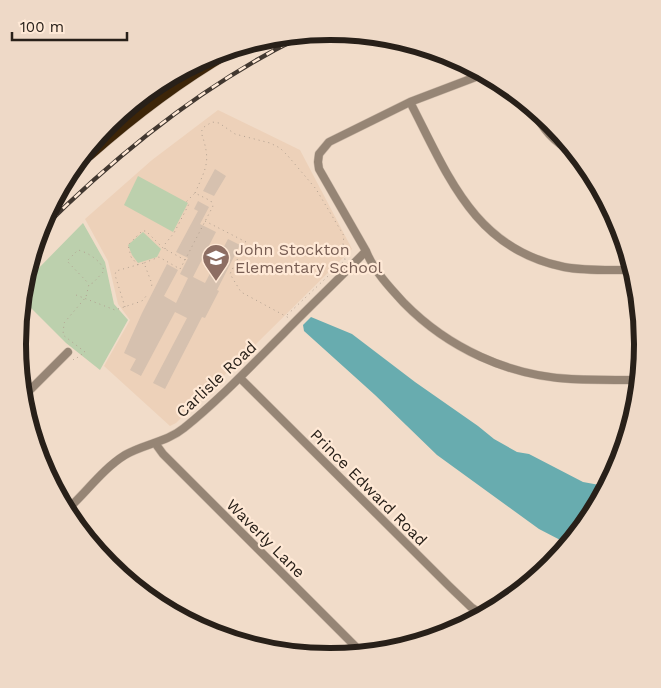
<svg xmlns="http://www.w3.org/2000/svg" width="661" height="688" font-family="'Work Sans',sans-serif">
<style>
.built{fill:#edd1b9}
.green{fill:#bcd0ad}
.water{fill:#68acaf}
.building{fill:#d6c1af}
.lines{fill:none;stroke-linecap:round;stroke-linejoin:round}
.street-casing{stroke:#cdbaa9;stroke-width:9}
.highway-casing{stroke:#cdbaa9;stroke-width:15}
.path{stroke:#b2a191;stroke-width:1;stroke-dasharray:1 4;stroke-linecap:butt}
.street{stroke:#968575;stroke-width:8}
.highway{stroke:#3d2508;stroke-width:14}
.rail-casing{stroke:#423830;stroke-width:4.5}
.rail{stroke:#ffe9d6;stroke-width:2.5;stroke-dasharray:8;stroke-linecap:butt}
.labels{text-anchor:middle;stroke-width:4.5;stroke-linejoin:round;paint-order:stroke}
.education-label{font-size:16px;fill:#785e54;stroke:#ffe9d6;text-anchor:start}
.street-label{font-size:16px;fill:#282019;stroke:#ffe9d6}
.rim{fill:none;stroke:#282019;stroke-width:6}
</style>
<rect width="100%" height="100%" fill="#f1dcc9"/>
<path class="built" d="M218 110 300 150 352 249 176 423 170 426 104 366 130 320 118 304 108 261 85 219 152 160Z"/>
<path class="green" d="M138 176 188 203 173 232 124 205Z
M83 223 105 262 114 304 128 320 100 370 66 343 26 303 31 276Z
M143 232 161 249 157 257 138 263 132 255 128 245Z"/>
<path class="water" d="M311 317 352 334 415 382 478 426 494 439 517 452 529 454 583 482 605 486 566 543 539 529 437 455 375 395 304 331 303 325Z"/>
<path class="building" d="M215 169 226 176 214 196 203 191Z
M198 201 209 207 200 224 216 232 193 277 205 283 228 239 240 245 217 290 219 291 205 318 202 317 165 389 153 383 187 318 175 312 141 376 130 370 136 359 124 353 142 313 167 264 178 270 164 296 176 303 188 278 180 274 188 258 176 252 198 211 194 209Z"/>
<g class="lines">
<defs>
<path id="street" d="M481 75 410 102 329 142 319 154 318 162 319 169 366 251C374 271 390 288 404 303 448 348 509 376 571 379 593 380 615 380 636 380
M410 102C448 175 474 249 564 267 586 271 607 270 629 270
M534 111C542 128 554 142 571 151
M240 378 449 586 471 607 480 613
M27 393 68 352
M155 443 163 454 360 651
M70 507C88 490 104 468 125 455 144 444 167 442 184 428 219 400 251 366 283 334 310 306 339 279 366 251
M88 534 142 587"/>
<path id="highway" d="M88 154C131 116 178 80 228 51"/>
</defs>
<use href="#street" class="street-casing"/>
<use href="#highway" class="highway-casing"/>
<path class="path" d="M195 193C207 166 211 161 201 132L204 127 212 122 219 123 235 134 270 143 280 148 288 156 316 189 344 236 343 244 345 260 286 316
M205 221 246 242 230 274 241 292 289 318
M165 249V244L174 233 190 202
M185 260 213 206 211 201 195 193 186 202
M138 265 131 257 128 245 142 231H146L163 248 185 260 180 269 159 257 144 263
M76 295 115 310 142 301 147 295
M125 307 115 275 116 271 144 263 152 284 151 289
M73 359 74 360 85 352 63 335 64 323 86 297 89 284 93 283 104 271C102 261 87 252 78 250L67 261 89 284"/>
<use href="#street" class="street"/>
<use href="#highway" class="highway"/>
<defs>
<path id="rail" d="M40 231C116 155 201 86 298 38"/>
</defs>
<use href="#rail" class="rail-casing"/>
<use href="#rail" class="rail"/>
</g>
<defs>
<symbol id="school-pin" viewBox="-11 -11 22 30"><path d="M0 17L-7.5 6A9.5 9.5 0 1 1 7.5 6Z" fill="#8d6e63" stroke="#ffe9d6"/><path d="M0-5L7-2L0 1L-7-2ZM-4 1L0 2.5L4 1V4Q0 6-4 4Z" fill="#fff"/></symbol>
</defs>
<g fill-rule="evenodd">
<use href="#school-pin" x="200" y="242" width="32" height="43"/>
</g>
<g class="labels">
<g class="education-label">
<text x="235" y="255">John Stockton<tspan x="235" dy="18">Elementary School</tspan></text>
</g>
<g class="street-label">
<text transform="translate(216 379) rotate(-43)" y="6">Carlisle Road</text>
<text transform="translate(369 487) rotate(45)" y="6">Prince Edward Road</text>
<text transform="translate(266 538) rotate(45)" y="6">Waverly Lane</text>
</g>
</g>
<path d="M0 0H661V688H0ZM26 344a304 304 0 1 1 608 0a304 304 0 1 1-608 0Z" fill="#eed9c7" fill-rule="evenodd"/>
<path class="rim" d="M26 344a304 304 0 1 1 608 0a304 304 0 1 1-608 0Z"/>
<path d="M12 32v8h115v-8" fill="none" stroke="#282019" stroke-width="2.5"/>
<text x="20" y="32" font-size="15" fill="#282019" stroke="#ffe9d6" stroke-width="4" paint-order="stroke">100 m</text>
</svg>
